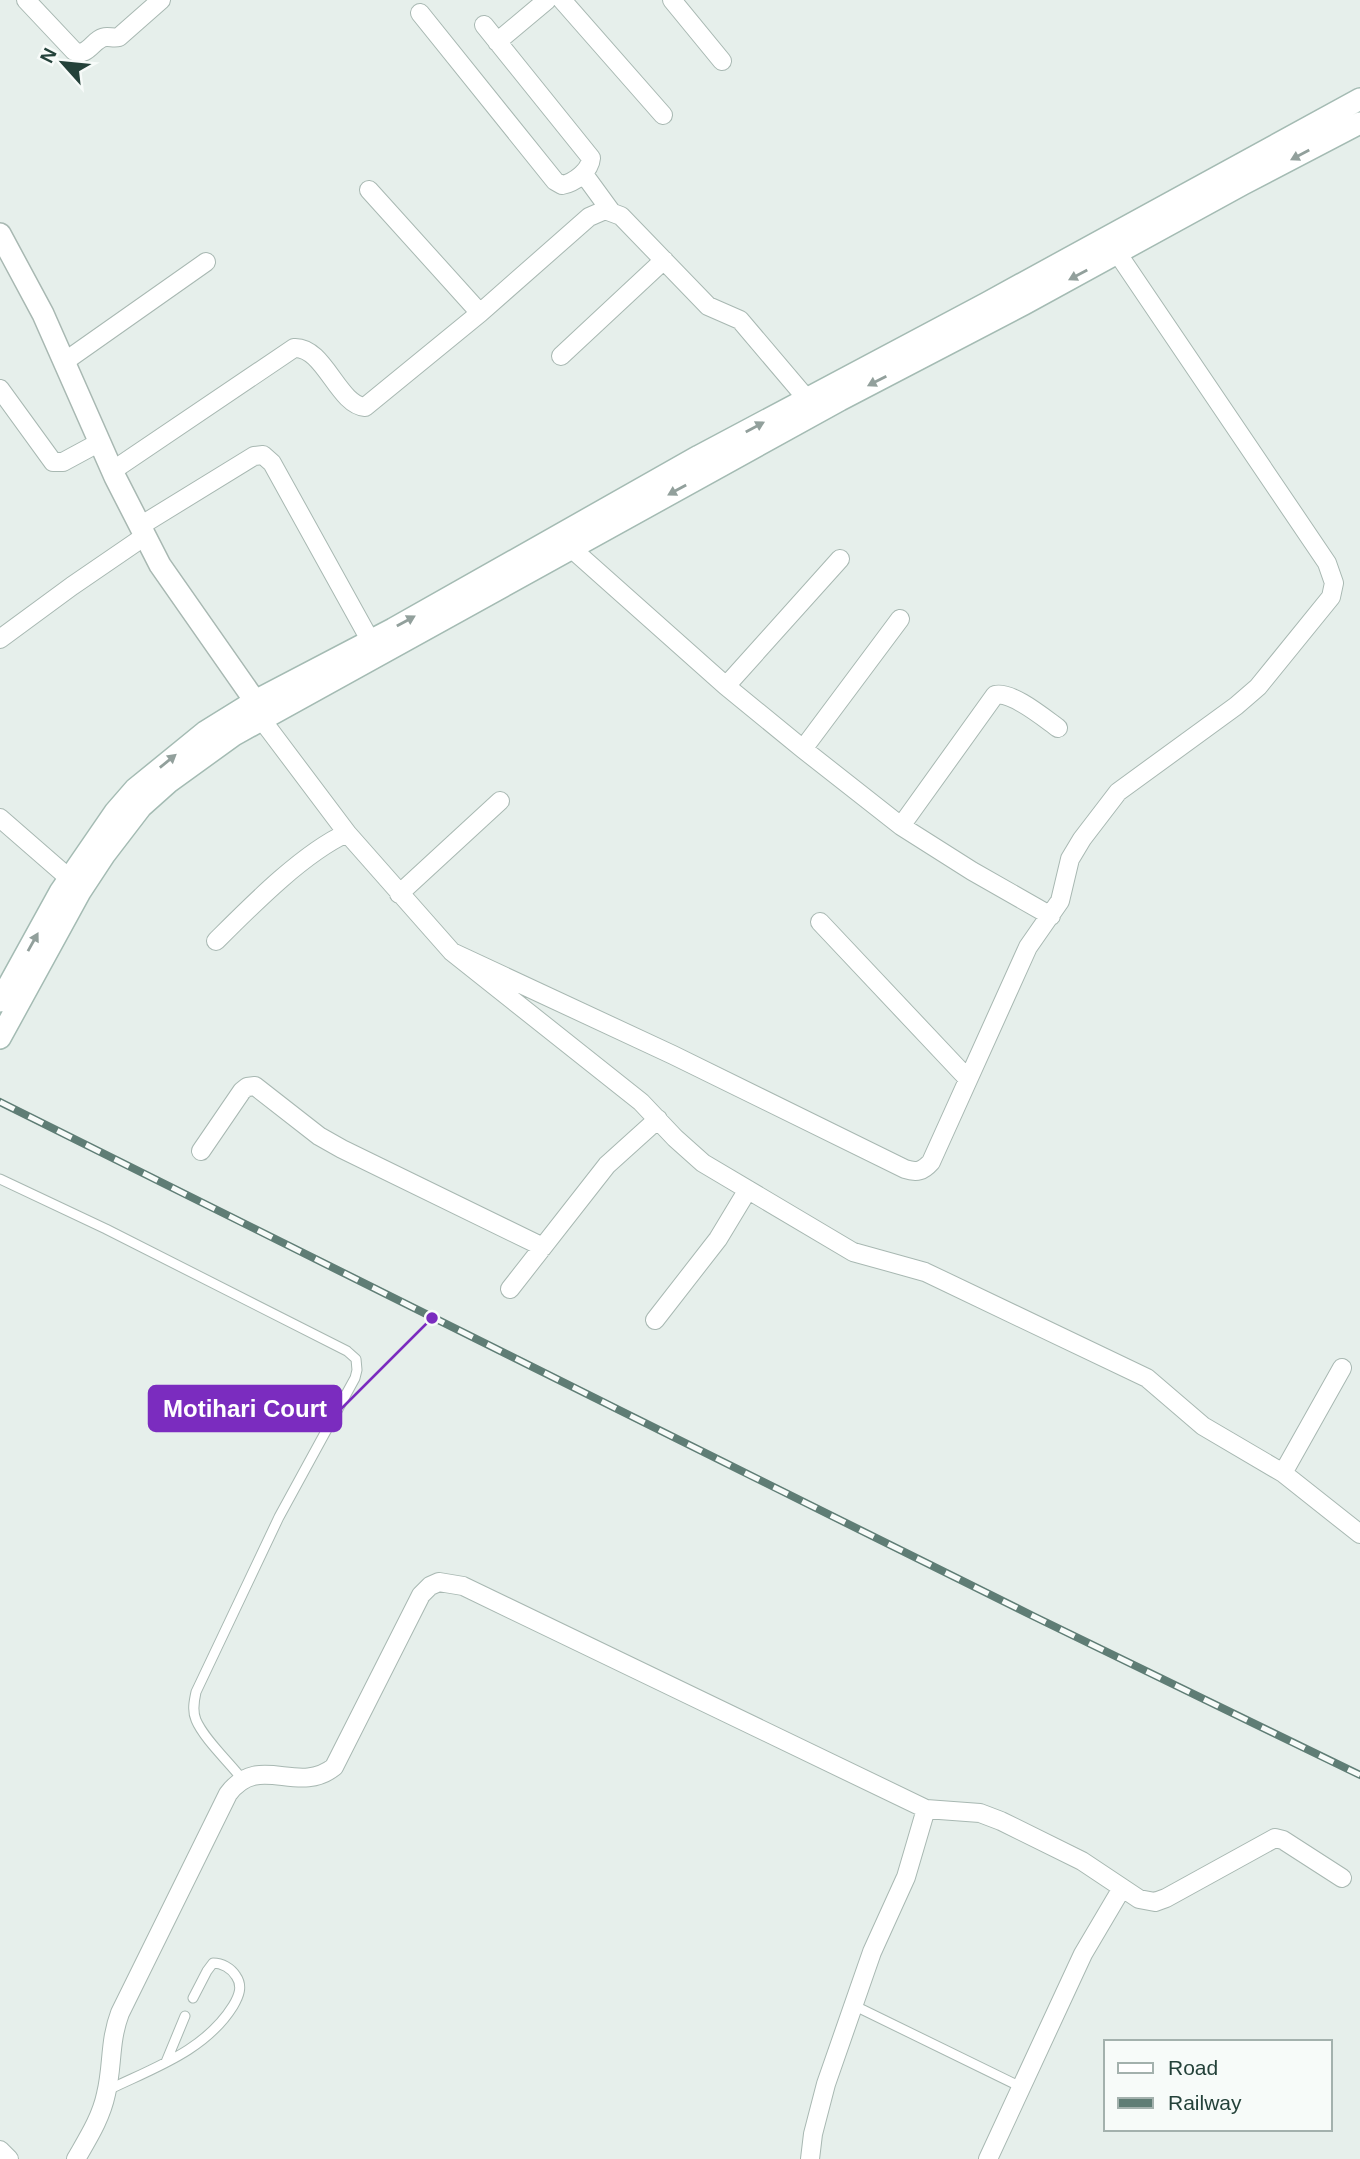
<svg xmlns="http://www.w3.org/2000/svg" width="1360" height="2159" font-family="Arial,sans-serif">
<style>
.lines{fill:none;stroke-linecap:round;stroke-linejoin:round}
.service-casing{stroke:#a8b8b2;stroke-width:11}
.minor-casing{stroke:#a8b8b2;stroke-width:20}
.tertiary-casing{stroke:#a8b8b2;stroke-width:24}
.secondary-casing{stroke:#a4bbb3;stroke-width:24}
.service{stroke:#fff;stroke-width:9}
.minor{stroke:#fff;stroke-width:18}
.tertiary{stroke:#fff;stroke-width:21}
.secondary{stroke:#fff;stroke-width:21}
.rail-casing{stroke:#5f7d75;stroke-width:8}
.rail{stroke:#f7fbf9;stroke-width:5;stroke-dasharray:16;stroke-linecap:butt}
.oneway{fill:#92a09c}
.leader{fill:none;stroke:#7b2cbf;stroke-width:2.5}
.callout-dot{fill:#7b2cbf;stroke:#f7fbf9;stroke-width:2.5}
.callout{fill:#7b2cbf;stroke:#7b2cbf;stroke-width:2.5}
.callout-label{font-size:24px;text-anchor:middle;font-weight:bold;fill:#fff}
</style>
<rect width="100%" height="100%" fill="#e6efeb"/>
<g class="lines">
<defs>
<path id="service" d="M0 1179 106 1229 347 1351 356 1359 357 1370 355 1378 279 1517 196 1692C194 1701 192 1711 196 1720 204 1739 229 1762 242 1779
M853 2005 1021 2087
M166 2062 185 2016
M108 2090C153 2068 205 2051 233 2006 239 1996 243 1986 236 1976 231 1968 222 1963 213 1963L207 1971 193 1998"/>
<path id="minor" d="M26 0 74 51C89 58 93 37 107 37 111 37 115 38 119 37L161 0
M562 0 663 115
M672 0 722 61
M420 13 555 181 562 185C574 183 590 171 591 158L484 25
M497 42 547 0
M583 173 610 210
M369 190 480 313
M561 356 664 260
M64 362 206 262
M0 389 53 462H63L100 442
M112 471 294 348C324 346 338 405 365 407L480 313 589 217 605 210 621 216 708 306 740 320 807 399
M140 526 254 456 263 455 272 463 370 640
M571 548 726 686 803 749 901 826 972 871 1051 916
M0 639 72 586 145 536
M726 686 840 559
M258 709 262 720 347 833 452 952 641 1102 675 1138 703 1163 853 1252 925 1272 1147 1378 1203 1426 1283 1473 1360 1534
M803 749 900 619
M0 818 70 879
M901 826 995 695C1012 691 1044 718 1058 728
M399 894 500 801
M820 922 968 1079
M216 941C251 906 303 853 347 833
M452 952 673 1055 905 1169C917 1173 923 1171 931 1162L1028 947 1060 901 1070 859 1082 839 1118 792 1236 706 1258 687 1331 597 1334 583 1327 563 1118 254
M201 1151 242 1091 247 1087 255 1086 319 1136 342 1149 543 1247
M510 1289 607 1165 658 1119
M655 1320 718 1239 747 1191
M1283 1473 1342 1368
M926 1809 980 1813 1001 1821 1082 1861 1139 1899 1155 1902 1166 1898 1275 1838 1283 1840 1342 1878
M0 2150 9 2159
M76 2159C88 2138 101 2118 106 2094 113 2066 109 2042 120 2013L228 1794C259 1752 297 1796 334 1767L421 1595 430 1586 439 1582 463 1586 926 1809 906 1877 872 1952 826 2084 813 2134 810 2159
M988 2159 1083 1954 1122 1888"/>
<path id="tertiary" d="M0 234 43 314 115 477 160 565 255 701"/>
<path id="secondary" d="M0 1001 60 892 115 812 135 789 205 732 255 701 393 629 699 456 987 303 1360 99
M0 1038 80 892 105 854 141 807 169 782 234 735 840 400 1024 304 1243 184 1360 123"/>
</defs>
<use href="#service" class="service-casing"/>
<use href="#minor" class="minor-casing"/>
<use href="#tertiary" class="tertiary-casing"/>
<use href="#secondary" class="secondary-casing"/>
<use href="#service" class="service"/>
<use href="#minor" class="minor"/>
<use href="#tertiary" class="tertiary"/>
<use href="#secondary" class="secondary"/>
<defs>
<path id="rail" d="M0 1102 1033 1616 1360 1775"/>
</defs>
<use href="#rail" class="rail-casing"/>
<use href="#rail" class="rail"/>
</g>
<defs><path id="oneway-solid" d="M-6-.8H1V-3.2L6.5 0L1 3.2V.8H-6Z" transform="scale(1.75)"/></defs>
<g class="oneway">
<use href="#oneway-solid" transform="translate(1300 155) rotate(152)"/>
<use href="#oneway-solid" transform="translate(1078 275) rotate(152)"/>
<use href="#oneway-solid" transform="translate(877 381) rotate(153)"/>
<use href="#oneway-solid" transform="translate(755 427) rotate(-28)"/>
<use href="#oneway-solid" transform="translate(677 490) rotate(151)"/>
<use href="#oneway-solid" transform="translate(406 621) rotate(-29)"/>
<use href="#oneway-solid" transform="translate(168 761) rotate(-39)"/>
<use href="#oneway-solid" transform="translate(33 942) rotate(-61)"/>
</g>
<path class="leader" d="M432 1318L341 1409"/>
<circle class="callout-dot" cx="432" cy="1318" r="7"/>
<rect class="callout" x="149" y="1386" width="192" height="45" rx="7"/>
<g class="callout-label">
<text x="245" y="1417">Motihari Court</text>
</g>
<rect x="1104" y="2040" width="228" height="91" fill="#f7fbf9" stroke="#a3b1ad" stroke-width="2"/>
<rect x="1118" y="2063" width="35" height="10" fill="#ffffff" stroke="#a3b1ad" stroke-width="2"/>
<text x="1168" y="2075" font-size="21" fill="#24423a">Road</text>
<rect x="1118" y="2098" width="35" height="10" fill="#5f7d75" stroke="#a3b1ad" stroke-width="2"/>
<text x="1168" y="2110" font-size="21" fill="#24423a">Railway</text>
<g transform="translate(63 63) rotate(297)" stroke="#f7fbf9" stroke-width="5" paint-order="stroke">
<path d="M0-5L12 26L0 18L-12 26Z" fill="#24423a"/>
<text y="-10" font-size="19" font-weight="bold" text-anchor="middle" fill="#24423a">N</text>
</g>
</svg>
